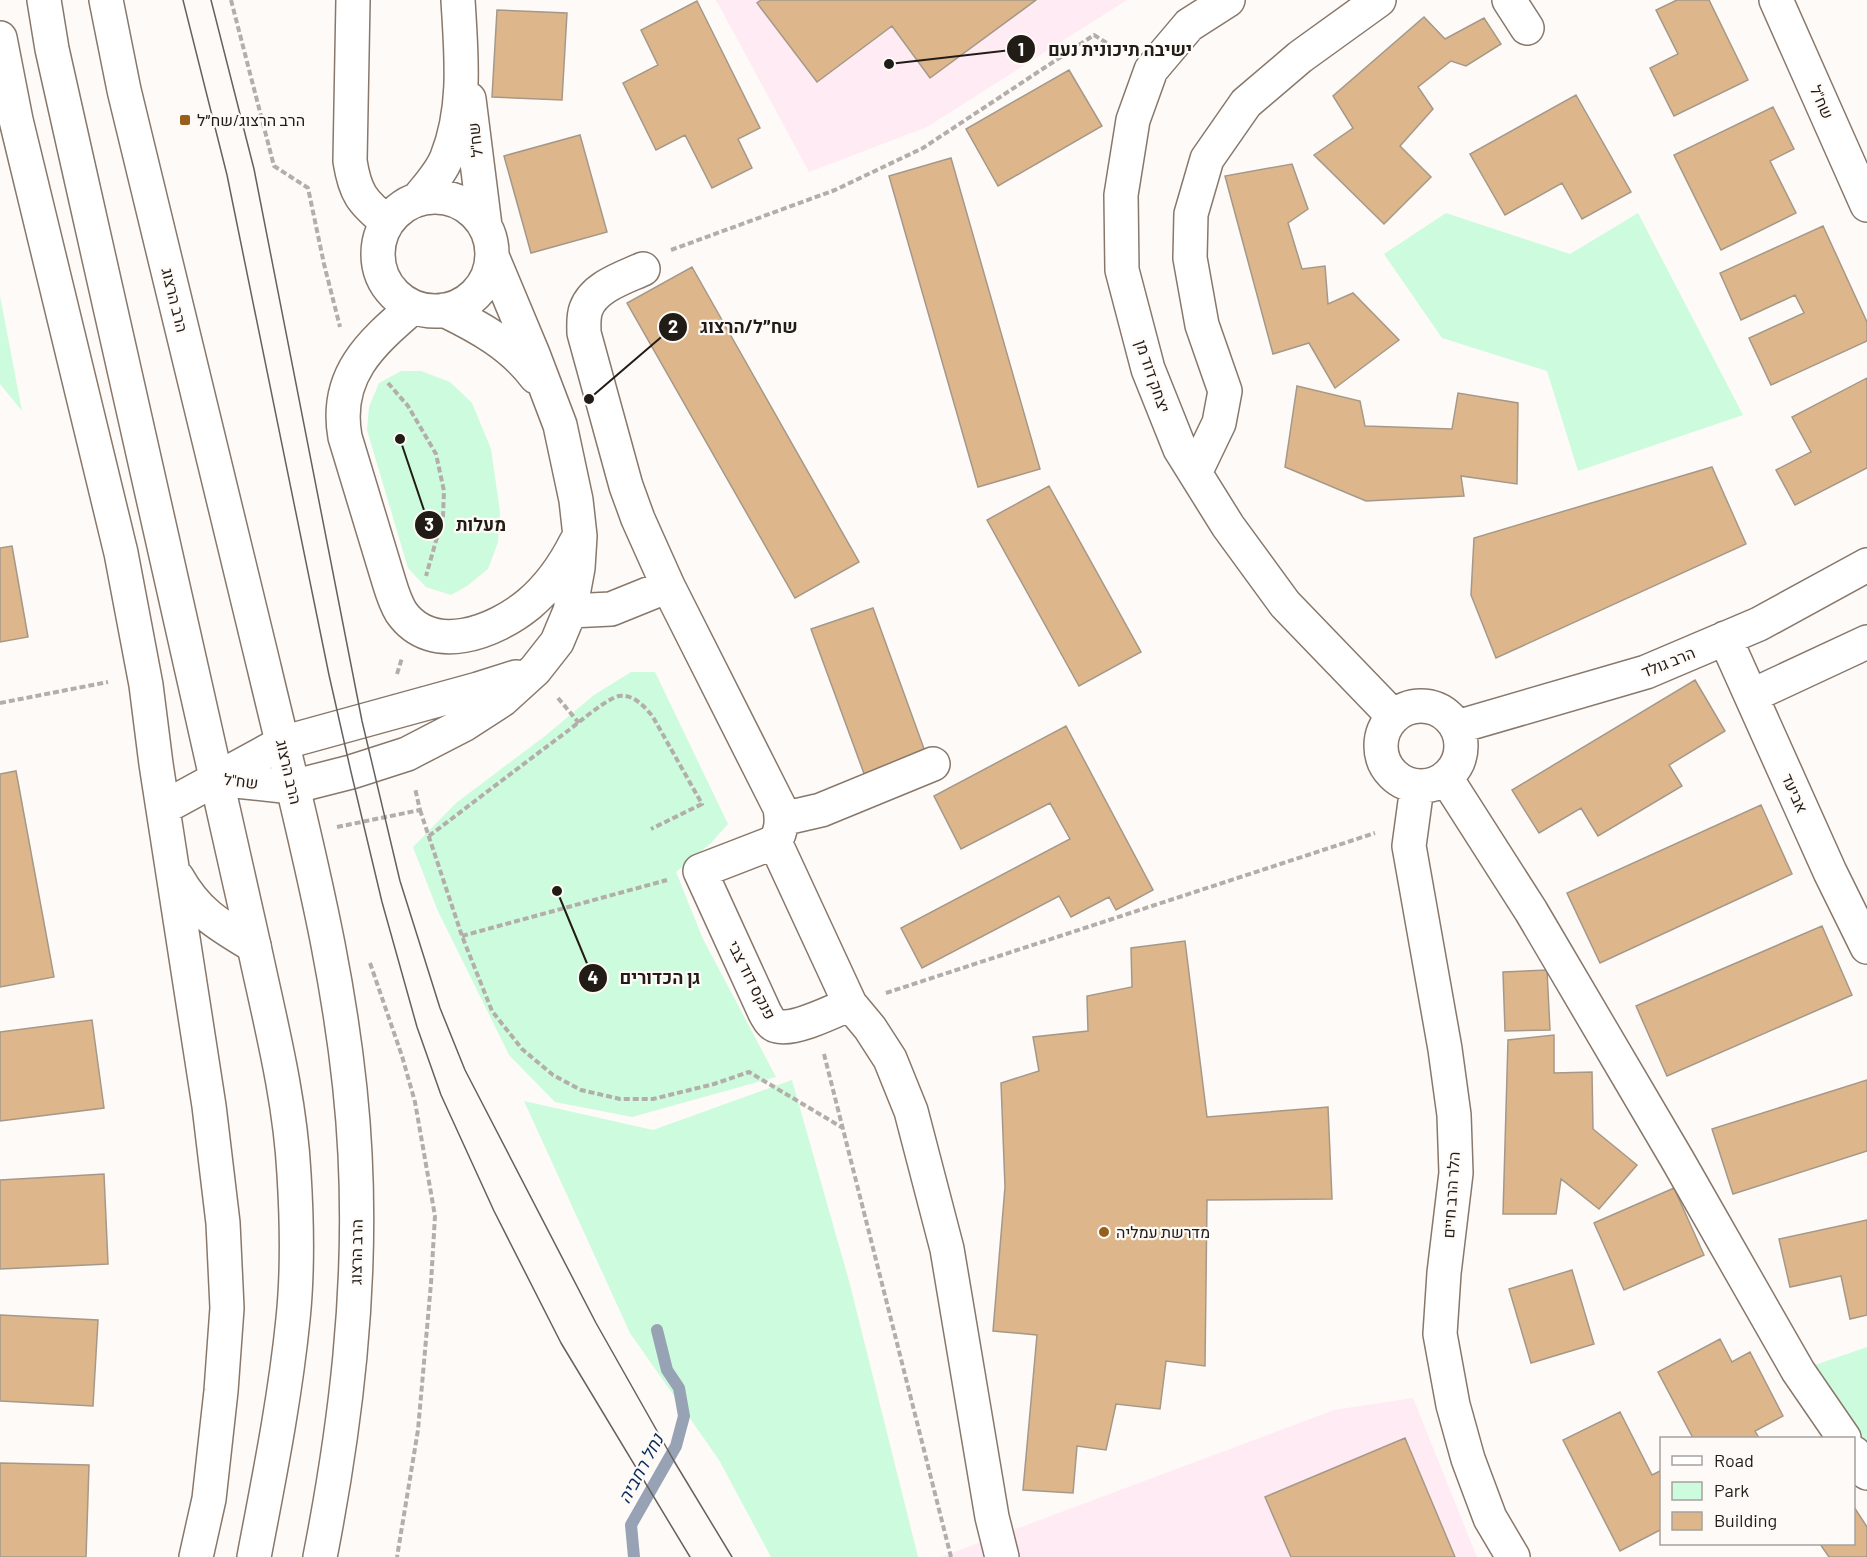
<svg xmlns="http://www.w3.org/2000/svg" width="1867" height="1557" font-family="Barlow,Heebo,sans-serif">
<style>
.education{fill:#ffebf3}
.green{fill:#cdfbdd}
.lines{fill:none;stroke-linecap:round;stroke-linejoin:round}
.stream{stroke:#97a2b4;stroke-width:12}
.building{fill:#ddb78b;stroke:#a69888;stroke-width:1.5}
.minor-casing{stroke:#88786b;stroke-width:36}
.major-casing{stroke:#88786b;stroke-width:36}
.path{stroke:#b3aeaa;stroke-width:4;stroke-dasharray:6 3;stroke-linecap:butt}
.minor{stroke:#fff;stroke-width:33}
.major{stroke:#fff;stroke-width:33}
.tram{stroke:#66615c;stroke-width:1.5}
.poi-dot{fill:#975f1b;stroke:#fefaf7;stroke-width:2}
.labels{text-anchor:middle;stroke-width:4.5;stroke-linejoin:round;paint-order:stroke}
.street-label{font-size:16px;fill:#221c16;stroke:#fefaf7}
.poi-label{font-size:16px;fill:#221c16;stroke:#fefaf7;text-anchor:start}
.water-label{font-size:18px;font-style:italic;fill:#05295f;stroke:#fefaf7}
.leader{fill:none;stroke:#221c16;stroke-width:2}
.callout-dot{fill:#221c16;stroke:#fefaf7;stroke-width:2}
.mark-label{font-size:18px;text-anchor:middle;font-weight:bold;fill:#fff}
.callout-label{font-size:18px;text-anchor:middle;font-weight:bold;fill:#221c16;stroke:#fefaf7;stroke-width:4.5;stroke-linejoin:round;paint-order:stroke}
</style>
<rect width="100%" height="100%" fill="#fefaf7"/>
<path class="education" d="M716 0H1127L927 127 809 172Z
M1413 1398 1477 1557H941L1334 1410Z"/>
<path class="green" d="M1446 213 1570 254 1638 213 1743 415 1578 471 1547 371 1442 338 1384 254Z
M0 296 22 411 0 384Z
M401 371H421L450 382 472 403 491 449 500 512 498 542 488 569 467 586 451 595 426 587 408 568 367 430 369 407 379 383Z
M631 672H655L728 824 711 843 676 872 703 939 776 1077 632 1117 555 1102 509 1055 437 909 413 847 456 803 545 736 594 695Z
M792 1080 849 1281 918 1557H771L719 1460 630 1333 524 1101 653 1130Z
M1867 1347V1454L1815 1365Z"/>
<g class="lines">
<path class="stream" d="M634 1557 631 1525 676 1446 684 1416 679 1388 667 1370 657 1330"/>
</g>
<path class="building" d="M761 0H1036L930 78 892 26 817 82 757 3Z
M1677 0H1709L1748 80 1674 116 1650 68 1678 54 1656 10Z
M697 1 760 128 738 139 752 168 712 188 685 135 656 150 623 83 658 65 641 30Z
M497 10 567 13 562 100 492 97Z
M1424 17 1445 39 1484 18 1501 44 1466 66 1451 61 1418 87 1433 109 1400 146 1431 177 1384 224 1314 155 1353 128 1333 96Z
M1069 70 1102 126 998 186 966 129Z
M1576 95 1631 192 1582 219 1562 183 1505 215 1470 154Z
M1773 107 1794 149 1770 161 1796 213 1721 250 1674 155Z
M580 135 607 232 531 253 504 156Z
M951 158 1040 469 978 487 889 176Z
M1292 164 1308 209 1288 223 1302 269 1325 266 1328 304 1353 293 1399 340 1335 388 1309 343 1273 354 1225 176Z
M1823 226 1867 322V341L1771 385 1749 338 1804 313 1795 295 1741 320 1720 273Z
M692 267 859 562 795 598 627 303Z
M1867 378V468L1795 505 1776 470 1811 452 1792 417Z
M1297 386 1360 401 1365 426 1452 429 1458 393 1518 403 1517 484 1461 476 1464 496 1366 501 1285 467Z
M1712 467 1746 544 1496 658 1471 595 1474 538Z
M1049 486 1141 652 1079 686 987 520Z
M12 546 28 637 0 642V548Z
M873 608 927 757 866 779 811 629Z
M1695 680 1725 731 1669 765 1682 786 1598 836 1581 808 1539 833 1512 790Z
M1066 726 1153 890 1116 910 1109 897 1071 917 1059 896 922 968 901 928 1070 839 1050 803 961 849 934 796Z
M16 771 54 977 0 987V774Z
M1761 805 1792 874 1600 963 1567 893Z
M1822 926 1852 995 1667 1076 1636 1006Z
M1185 941 1207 1117 1328 1107 1332 1199 1207 1200 1205 1366 1166 1361 1160 1409 1116 1404 1106 1450 1077 1446 1073 1493 1023 1490 1037 1335 993 1331 1005 1187 1001 1083 1039 1071 1033 1037 1088 1031 1087 996 1132 987 1131 948Z
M1547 970 1550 1030 1505 1031 1503 972Z
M92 1020 104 1108 0 1121V1032Z
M1554 1035V1073L1592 1072 1593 1129 1637 1165 1599 1209 1561 1179 1556 1214H1503L1508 1040Z
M1867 1080V1151L1733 1194 1712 1129Z
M104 1174 108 1264 0 1269V1180Z
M1674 1188 1704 1255 1624 1290 1594 1223Z
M1867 1220V1315L1850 1319 1841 1276 1790 1287 1779 1239Z
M1572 1270 1594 1344 1531 1363 1509 1289Z
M0 1315 98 1320 93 1406 0 1401Z
M1720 1339 1732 1362 1750 1352 1783 1416 1755 1431 1759 1438H1693L1658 1372Z
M1620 1412 1652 1475 1662 1470V1529L1620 1551 1563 1440Z
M1405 1438 1455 1557H1291L1265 1497Z
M0 1463 89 1465 86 1557H0Z
M1854 1507 1867 1527V1557H1829L1820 1544H1854Z"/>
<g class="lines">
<defs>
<path id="minor" d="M353 0 350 161C355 193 362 202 387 222
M1228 0 1189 25 1151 70 1133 120 1121 195 1122 270 1148 369 1180 449 1228 526 1285 604 1393 716
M1509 0 1527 28
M1776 0 1867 205
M0 38 16 120 121 553 146 685 156 764 209 1106 223 1223 227 1308 221 1391 209 1499 196 1557
M469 99 485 226
M378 254a57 57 0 1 1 114 0a57 57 0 1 1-114 0Z
M418 199C428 186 441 173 447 157 467 107 461 52 458 0
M643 269C623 278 594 287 586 309 583 317 584 326 584 333L626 486 638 519 668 586 780 808C782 821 782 830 775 842L700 871 765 1013C768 1018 771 1025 777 1026 794 1031 834 1011 850 1004L775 842
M413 307C370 344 334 376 345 437L389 582C392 592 395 602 401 612 432 657 495 632 529 604 549 587 564 566 576 542
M444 310C479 327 512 345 536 377
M1195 473 1219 423 1225 391 1202 325 1190 258 1191 214 1207 159 1246 103 1300 57 1379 0
M570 611 611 609 668 586
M1725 638 1830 872 1867 947
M1751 696 1867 642
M1381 746a40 40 0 1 1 80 0a40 40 0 1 1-80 0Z
M1457 727 1646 672 1759 624 1867 565
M1446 778 1531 911 1677 1159 1798 1371 1844 1438
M216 779 292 787 351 772 407 754 465 724 502 700 535 670 557 642 570 611 578 568 580 536 576 500 560 425 533 354 492 256
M1417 787 1409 846 1445 1049 1454 1115 1456 1173 1444 1273 1440 1334 1453 1405 1468 1459 1490 1518 1513 1557
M163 808 282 743 478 689 516 677
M782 819 821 810 933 764
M177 877C197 913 219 925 254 946
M850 1004 870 1028 890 1059 911 1111 947 1249 992 1517 1002 1557
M1854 1453 1867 1473"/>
<path id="major" d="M44 0 52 49 76 156 254 946C270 1021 290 1097 294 1174 297 1222 298 1271 293 1319 285 1399 269 1478 254 1557
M106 0 124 90C170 283 217 475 264 667 302 827 347 989 355 1154 362 1290 346 1424 320 1557"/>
</defs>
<use href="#minor" class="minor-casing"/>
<use href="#major" class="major-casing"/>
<path class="path" d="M231 0 274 166 308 188 324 264 340 327
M671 250 835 190 923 148 1094 35 1121 52
M388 383 408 406 436 454 444 491 443 516 426 576
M397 674 402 658
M558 698 579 723
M0 703 108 682
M420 810 462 936 492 1011 522 1049 553 1075 581 1090 620 1099H653L714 1084 749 1072 843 1128
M337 827 420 810 415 788
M429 836C475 801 522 765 569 730 579 722 608 698 619 696 634 694 645 707 653 717L702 804 651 829
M462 936 667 880
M370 963 402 1056 415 1102 435 1216 431 1283 418 1430 397 1557
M886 993 1375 833
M824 1054 951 1557"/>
<use href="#minor" class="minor"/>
<use href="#major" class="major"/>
<path class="tram" d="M183 0 227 175 329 675 351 772 382 902 417 1027 441 1095 494 1211 561 1343 690 1557
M211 0 254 169 362 721 400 881 440 1008 465 1070 596 1323 674 1461 732 1557"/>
</g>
<g class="poi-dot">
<rect x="179" y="114" width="12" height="12" rx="3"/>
<circle cx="1104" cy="1232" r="6"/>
</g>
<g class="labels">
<g class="street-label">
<text transform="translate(1822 102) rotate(66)" y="6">שח"ל</text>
<text transform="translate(475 140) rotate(-97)" y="6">שח"ל</text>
<text transform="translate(175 300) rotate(76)" y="6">הרב הרצוג</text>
<text transform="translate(1153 376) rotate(71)" y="6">יצחק דוד מן</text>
<text transform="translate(1668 662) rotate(-22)" y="6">הרב גולד</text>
<text transform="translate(289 772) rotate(77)" y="6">הרב הרצוג</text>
<text transform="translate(241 781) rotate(7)" y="6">שח"ל</text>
<text transform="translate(1795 793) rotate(66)" y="6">אביעד</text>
<text transform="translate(752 980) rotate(63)" y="6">פנקס דוד צבי</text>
<text transform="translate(1451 1195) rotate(-86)" y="6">הלר הרב חיים</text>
<text transform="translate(356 1252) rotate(-89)" y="6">הרב הרצוג</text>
</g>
<g class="poi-label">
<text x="197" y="126">הרב הרצוג/שח״ל</text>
<text x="1116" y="1238">מדרשת עמליה</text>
</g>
<g class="water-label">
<text transform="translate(641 1469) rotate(-62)" y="6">נחל רחביה</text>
</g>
</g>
<path class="leader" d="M889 64L1021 49M589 399L673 327M400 439L429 525M557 891L593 978"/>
<g class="callout-dot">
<circle cx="889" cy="64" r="6"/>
<circle cx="589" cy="399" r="6"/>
<circle cx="400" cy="439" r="6"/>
<circle cx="557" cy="891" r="6"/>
<circle cx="1021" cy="49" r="15"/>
<circle cx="673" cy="327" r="15"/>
<circle cx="429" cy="525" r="15"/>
<circle cx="593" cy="978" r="15"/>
</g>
<g class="mark-label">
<text x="1021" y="56">1</text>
<text x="673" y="333">2</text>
<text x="429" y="531">3</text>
<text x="593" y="984">4</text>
</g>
<g class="callout-label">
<text x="1120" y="56">ישיבה תיכונית נעם</text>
<text x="749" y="333">שח״ל/הרצוג</text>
<text x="481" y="531">מעלות</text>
<text x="660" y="984">גן הכדורים</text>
</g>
<rect x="1660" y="1437" width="195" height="108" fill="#fefaf7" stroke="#a6a19d" stroke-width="1.5"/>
<rect x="1672" y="1456" width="30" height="9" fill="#ffffff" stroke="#a6a19d" stroke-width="1.5"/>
<text x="1714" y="1467" font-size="18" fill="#221c16">Road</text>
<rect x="1672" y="1482" width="30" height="18" fill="#cdfbdd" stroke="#a6a19d" stroke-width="1.5"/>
<text x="1714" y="1497" font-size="18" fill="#221c16">Park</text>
<rect x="1672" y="1512" width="30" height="18" fill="#ddb78b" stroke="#a6a19d" stroke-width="1.5"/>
<text x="1714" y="1527" font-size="18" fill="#221c16">Building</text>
</svg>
